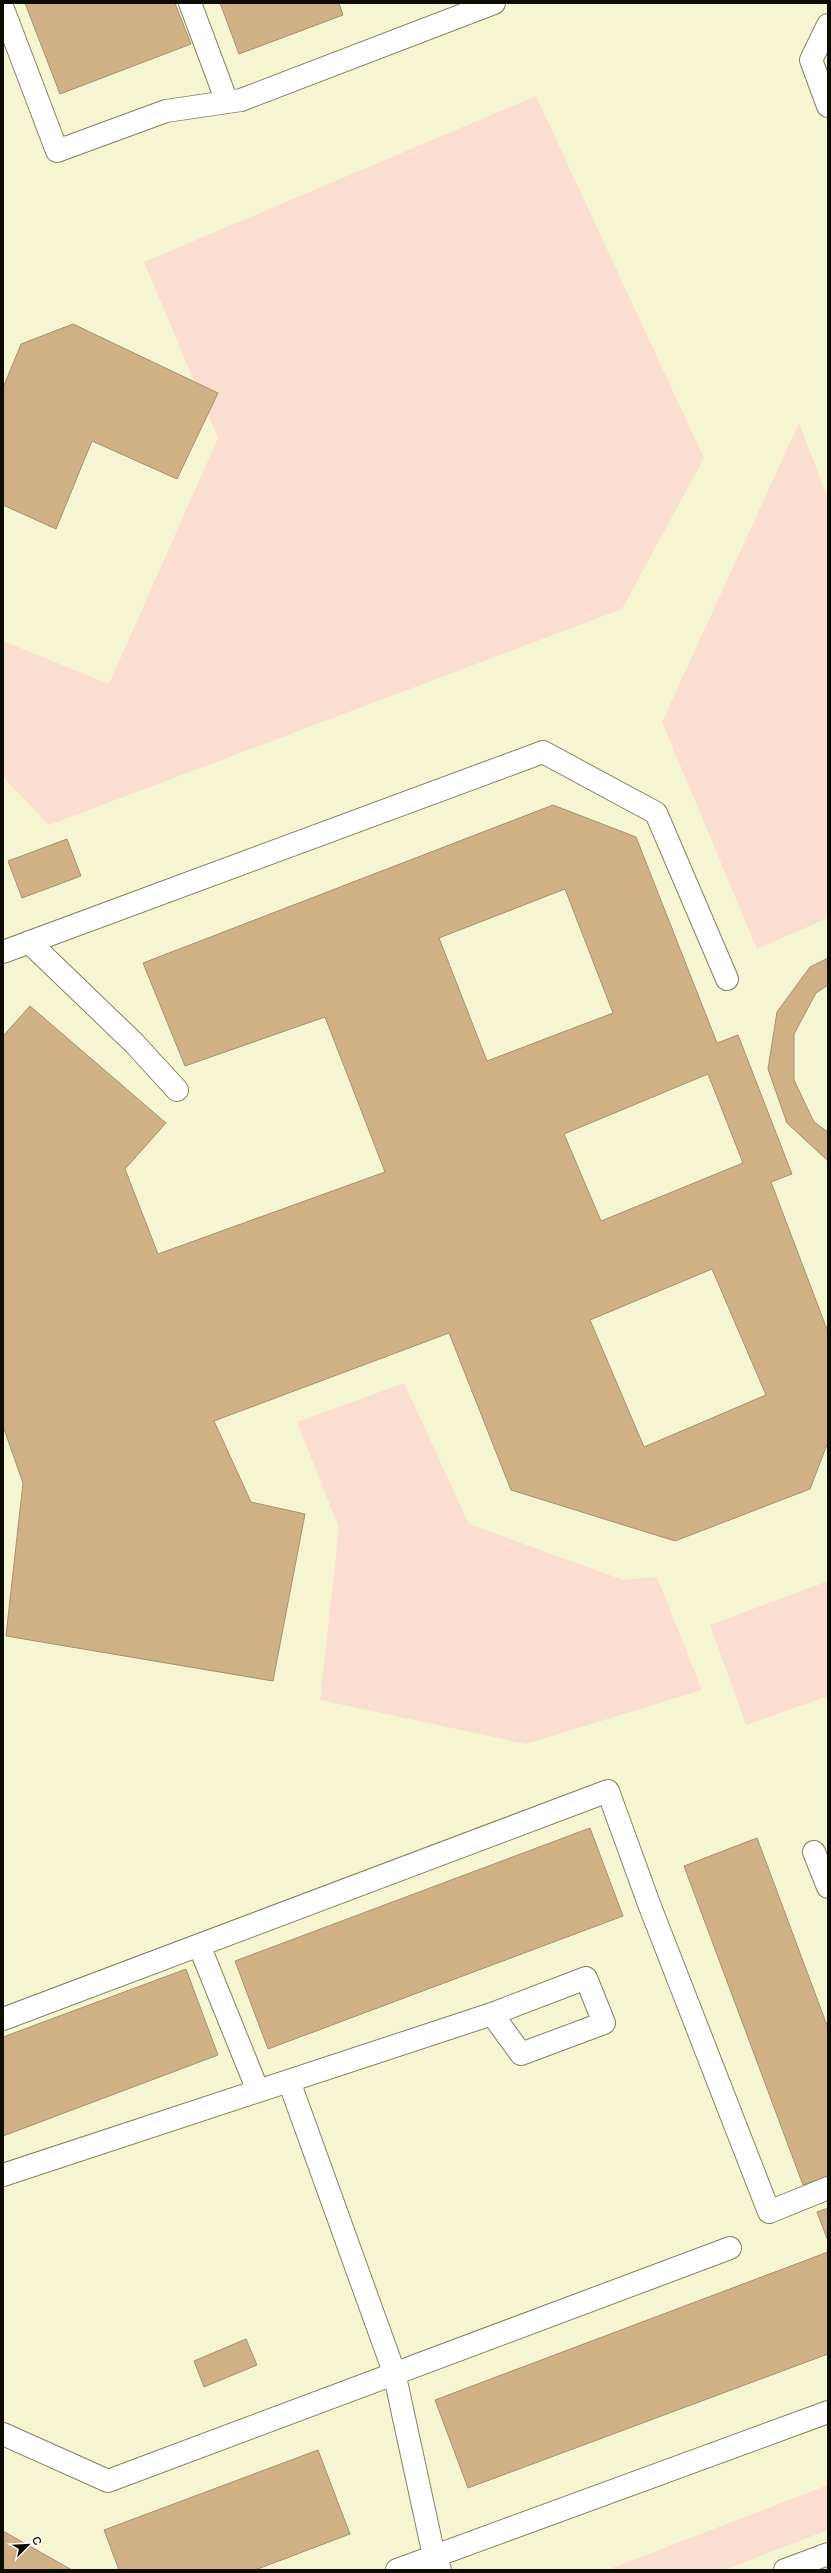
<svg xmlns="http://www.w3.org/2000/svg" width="831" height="2573" font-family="Manrope,sans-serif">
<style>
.green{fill:#fbded2}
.building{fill:#d0b186;stroke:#a59073;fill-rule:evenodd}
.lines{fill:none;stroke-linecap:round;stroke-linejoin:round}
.minor-casing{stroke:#838362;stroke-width:24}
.minor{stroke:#fff;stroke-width:22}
</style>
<rect width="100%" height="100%" fill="#f5f6d1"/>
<path class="green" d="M536 96 704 458 622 609 49 825 3 777V641L109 684 218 438 144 262Z
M799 423 828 498V918L757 949 662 722Z
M404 1383 469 1524 623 1580 657 1577 702 1690 526 1744 320 1700 339 1528 297 1422Z
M828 1581V1696L746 1725 710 1625Z
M828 2485V2530L724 2570H607Z"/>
<path class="building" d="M25 3H175L191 44 60 94Z
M220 3H339L343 15 239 54Z
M73 324 218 393 177 479 92 441 56 529 3 505V388L21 344Z
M553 805 636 837 717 1043 738 1035 792 1174 771 1182 828 1332V1442L810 1489 675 1541 511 1490 449 1333 214 1421 251 1502 305 1514 273 1681 6 1636 23 1483 3 1426V1036L30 1006 166 1123 125 1169 158 1254 385 1172 325 1017 185 1066 143 963ZM565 889 613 1013 487 1061 439 938ZM708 1074 743 1163 601 1221 564 1134ZM712 1269 766 1395 644 1447 590 1320Z
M67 839 81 876 22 898 8 861Z
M828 958V985L816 993 794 1034V1080L814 1122 828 1132V1161L787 1123 768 1069 777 1012 810 967Z
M590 1828 623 1916 268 2049 235 1961Z
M757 1838 828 2028V2176L803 2185 684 1866Z
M186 1969 218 2055 3 2136V2037Z
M828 2208V2241L817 2212Z
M828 2252V2354L468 2488 435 2400Z
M246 2339 257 2365 204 2387 194 2361Z
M318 2450 350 2534 255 2570H119L104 2530Z
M3 2531 72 2570H3Z"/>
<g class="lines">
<defs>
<path id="minor" d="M190 3 227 102
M3 9 57 151 166 111 241 100 494 3
M828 25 811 60 828 106
M29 942 134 1043 177 1090
M3 952 543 752 656 813 727 979
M814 1852 828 1887
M199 1945 258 2091
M3 2019 608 1791 649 1904 769 2212 828 2188
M289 2081 394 2372 434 2556 440 2570
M3 2175 492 2014 586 1978 604 2023 521 2054 492 2014
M3 2434 108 2481 730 2248
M397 2570 828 2412
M785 2570 828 2554"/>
</defs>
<use href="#minor" class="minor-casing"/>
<use href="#minor" class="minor"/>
</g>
<rect width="831" height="2573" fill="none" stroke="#0c0c02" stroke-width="8"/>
<g transform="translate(28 2545) rotate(66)" stroke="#ffffff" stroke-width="3" paint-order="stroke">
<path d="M0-3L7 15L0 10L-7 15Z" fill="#0c0c02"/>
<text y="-6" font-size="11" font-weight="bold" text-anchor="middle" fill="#0c0c02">С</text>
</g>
</svg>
